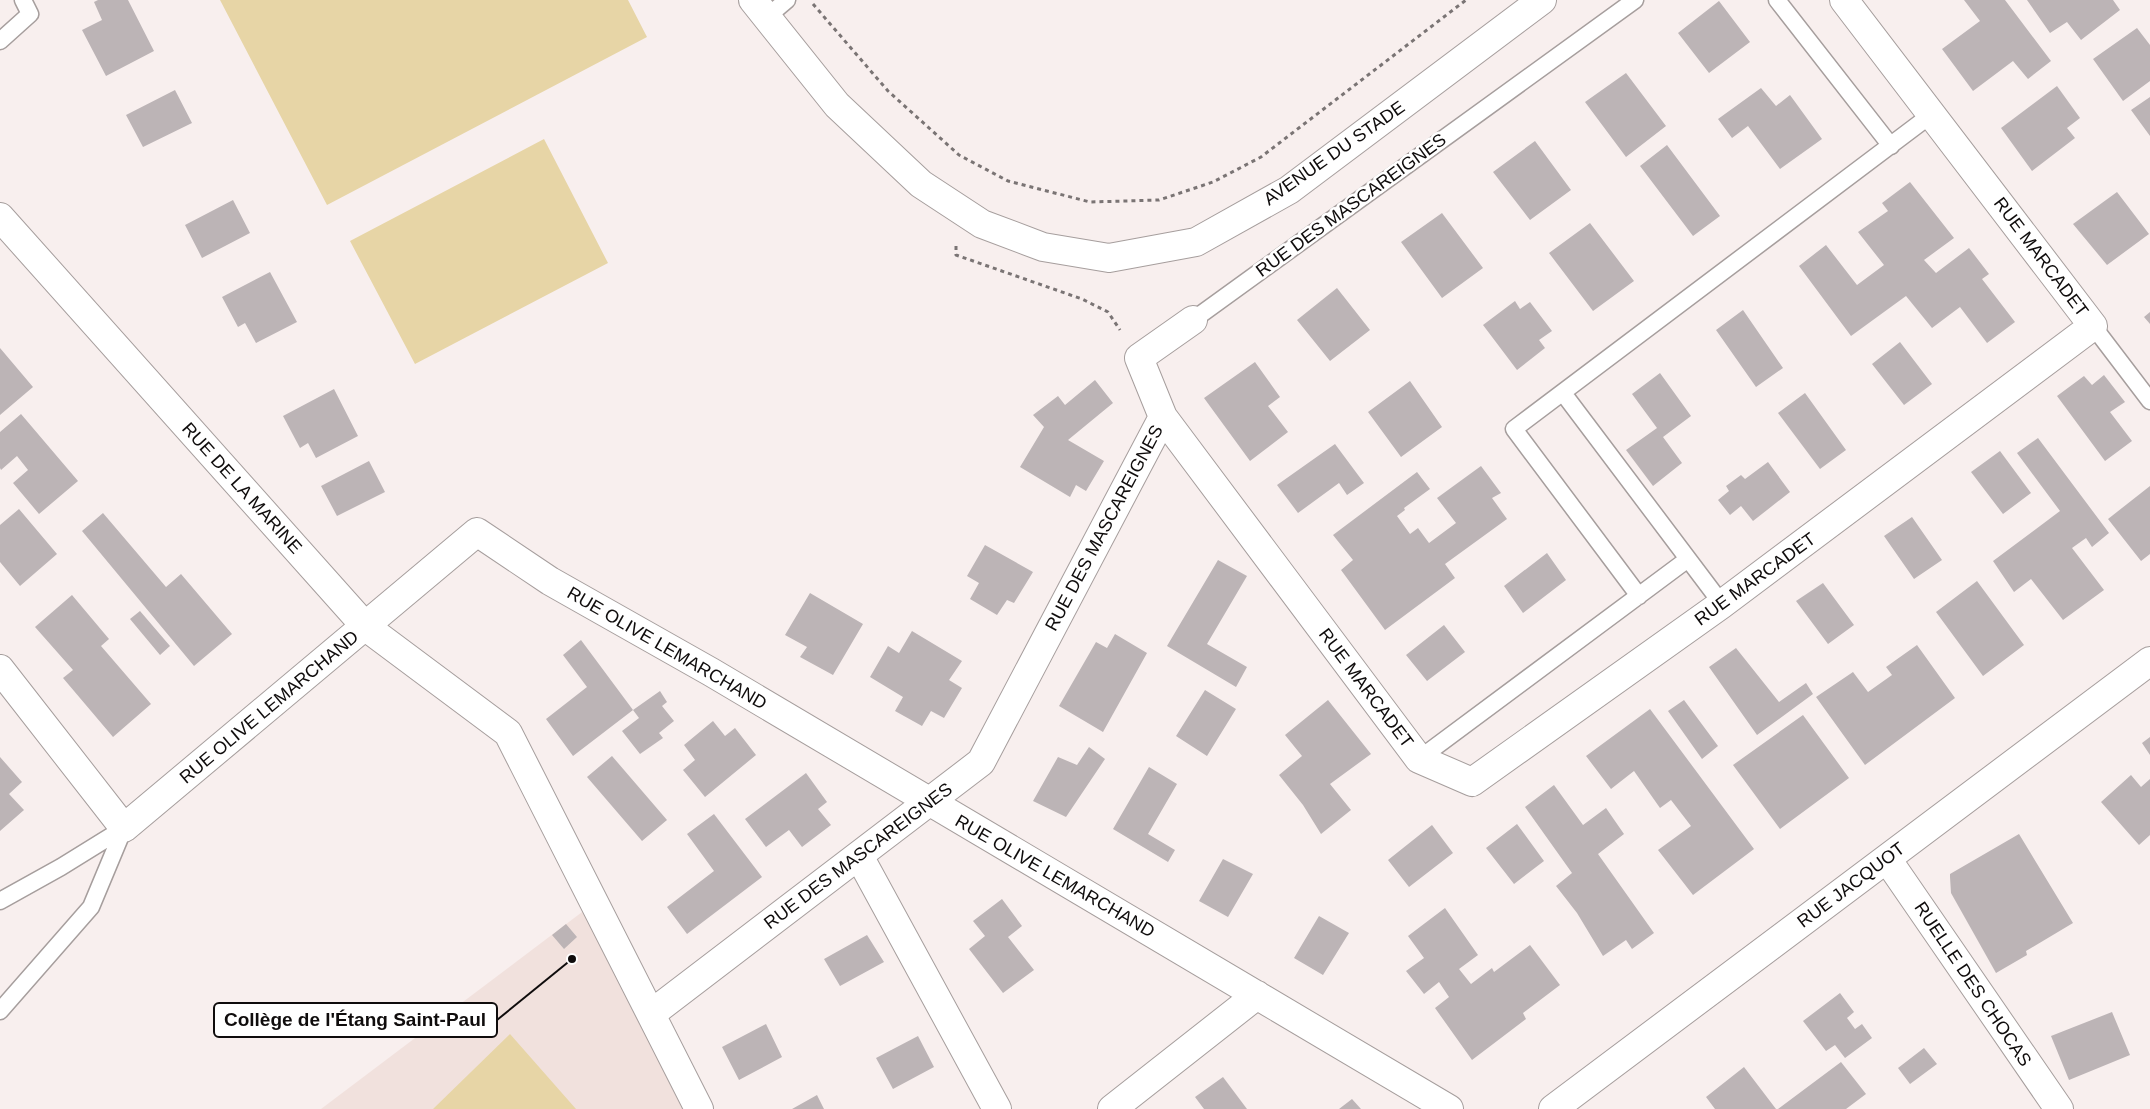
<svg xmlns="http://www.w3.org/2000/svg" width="2150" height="1109" font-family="Helvetica,sans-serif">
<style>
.built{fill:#f1e1dd}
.green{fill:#e7d5a6}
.building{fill:#bcb4b6}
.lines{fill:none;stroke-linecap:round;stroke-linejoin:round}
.lane-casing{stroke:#a69e9d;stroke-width:19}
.street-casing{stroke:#a69e9d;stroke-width:30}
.secondary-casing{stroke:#a69e9d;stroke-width:30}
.path{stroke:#7a7474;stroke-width:3;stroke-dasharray:4 4;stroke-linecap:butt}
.lane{stroke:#fff;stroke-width:16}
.street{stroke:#fff;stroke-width:28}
.secondary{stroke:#fff;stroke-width:28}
.labels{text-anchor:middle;stroke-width:5;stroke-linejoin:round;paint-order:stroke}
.street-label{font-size:18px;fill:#0f0c0c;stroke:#fff}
.leader{fill:none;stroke:#0f0c0c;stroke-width:2}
.callout-dot{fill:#0f0c0c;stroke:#fff;stroke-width:2}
.callout{fill:#fff;stroke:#0f0c0c;stroke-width:2}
.callout-label{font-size:19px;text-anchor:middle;font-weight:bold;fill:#0f0c0c}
</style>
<rect width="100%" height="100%" fill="#f8efee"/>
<path class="built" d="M594 903 699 1109H321Z"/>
<path class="green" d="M220 0H628L647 37 327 205Z
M544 139 608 263 415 364 350 241Z
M510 1034 576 1109H433Z"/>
<path class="building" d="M98 0H128L154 51 106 76 82 30 102 20 94 2Z
M1964 0H2005L2051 61 2028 79 2013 61 1973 91 1942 49 1980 21Z
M2027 0H2113L2120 10 2081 40 2067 22 2050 33Z
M1719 1 1750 42 1709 73 1678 33Z
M2137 28 2150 45V81L2123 101 2093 59Z
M1626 73 1666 126 1626 157 1585 102Z
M2057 86 2080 118 2067 128 2075 138 2032 171 2001 128Z
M1761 88 1776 106 1790 95 1822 139 1780 169 1748 126 1732 138 1718 119Z
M175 90 192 123 143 147 126 115Z
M2150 97V136L2131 110Z
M1535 141 1571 190 1530 220 1493 172Z
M1667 145 1720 216 1693 236 1640 166Z
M1910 182 1954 238 1924 260 1936 273 1969 248 1989 274 1982 279 2015 322 1987 343 1960 307 1932 328 1906 296 1851 336 1799 266 1826 245 1857 285 1884 265 1858 232 1888 211 1882 203Z
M2117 192 2149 234 2107 265 2073 224Z
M233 200 250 233 202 258 185 225Z
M1442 213 1483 268 1442 298 1401 242Z
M1590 223 1634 281 1593 311 1549 253Z
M270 272 297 322 256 343 245 323 238 327 222 297Z
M1337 288 1370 330 1330 361 1297 320Z
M1515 301 1520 309 1530 302 1552 331 1539 340 1545 348 1517 370 1483 325Z
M1743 310 1783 368 1756 387 1716 330Z
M2150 312V324L2144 317Z
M1900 342 1932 384 1904 405 1872 364Z
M0 348 33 387 0 415Z
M1255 362 1280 397 1268 406 1288 432 1250 461 1204 398Z
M1660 373 1691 416 1663 437 1682 463 1653 486 1626 450 1657 428 1632 394Z
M2104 375 2125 402 2110 412 2132 441 2105 461 2057 396 2084 376 2092 385Z
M1095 380 1113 403 1068 440 1104 461 1086 491 1076 485 1070 497 1020 467 1044 427 1033 415 1058 396 1065 405Z
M1410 381 1442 427 1401 457 1368 412Z
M334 389 358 436 316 458 308 443 300 448 283 416Z
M1805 393 1846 450 1820 469 1778 413Z
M21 414 78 481 39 514 13 483 28 470 17 456 1 470 0 468V432Z
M2038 438 2109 533 2092 547 2086 538 2072 548 2104 590 2063 620 2031 579 2014 592 1993 561 2060 511 2017 453Z
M1335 444 1364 483 1347 495 1339 483 1298 513 1277 485Z
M2000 451 2031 493 2003 514 1971 472Z
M369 461 385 492 337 516 321 486Z
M1768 462 1790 492 1753 521 1741 506 1730 515 1718 500 1729 491 1726 486 1741 475 1745 479Z
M1481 466 1501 493 1492 498 1507 519 1445 564 1455 578 1385 630 1341 570 1353 560 1333 535 1417 472 1430 489 1404 508 1405 510 1397 516 1410 534 1418 528 1429 543 1456 523 1437 498Z
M2150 486V554L2141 561 2108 519Z
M19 509 57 554 20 586 0 562V525Z
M103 513 166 587 181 574 232 634 194 666 82 531Z
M1912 517 1942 560 1914 579 1884 536Z
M985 545 1033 572 1014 603 1007 600 997 615 970 599 979 583 967 576Z
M1547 553 1566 580 1523 613 1504 586Z
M1218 560 1247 576 1207 644 1247 667 1236 687 1167 646Z
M1977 581 2024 645 1983 676 1936 612Z
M1823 583 1854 625 1828 644 1796 601Z
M810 593 863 624 833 675 800 657 807 647 785 635Z
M72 595 109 639 101 646 151 704 113 737 63 678 73 670 35 627Z
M140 611 170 646 160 655 130 619Z
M1444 625 1465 652 1427 681 1406 655Z
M912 631 962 661 949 680 962 688 944 718 931 711 922 726 895 711 903 697 870 677 888 646 899 653Z
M1115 634 1147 653 1103 732 1059 706 1096 642 1107 648Z
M581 640 633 710 573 756 546 719 587 687 563 655Z
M1917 645 1955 698 1865 765 1816 697 1853 672 1868 692 1892 675 1886 667Z
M1736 648 1779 702 1806 683 1813 694 1757 735 1709 667Z
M1205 690 1236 709 1207 756 1176 736Z
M660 691 667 702 662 706 674 721 659 733 663 738 640 754 622 731 639 718 633 710Z
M1328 700 1371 754 1330 784 1351 810 1321 834 1303 805 1279 775 1302 756 1285 735Z
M1684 700 1718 746 1702 759 1668 711Z
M1650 709 1754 849 1693 895 1658 850 1691 826 1671 800 1660 808 1634 771 1611 789 1586 756Z
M1803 715 1849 778 1780 829 1733 765Z
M713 721 725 736 735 728 756 755 705 797 683 770 695 760 684 745Z
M2150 737V755L2142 743Z
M1089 747 1105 759 1066 817 1033 801 1058 757 1077 765Z
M612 756 667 820 642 841 587 777Z
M0 757 22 782 9 794 24 810 0 831Z
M1149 767 1177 784 1148 834 1175 850 1168 862 1113 829Z
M806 773 827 802 818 809 831 825 802 847 789 830 766 847 745 819Z
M2131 775 2141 787 2150 779V835L2139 845 2101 802Z
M1554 785 1583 825 1606 808 1624 834 1598 854 1654 933 1632 949 1626 940 1603 956 1577 913 1556 886 1572 873 1525 807Z
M714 814 762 877 687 934 667 907 714 871 687 834Z
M1517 824 1544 861 1514 884 1486 848Z
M1432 825 1453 853 1409 887 1388 860Z
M2019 834 2073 923 2026 951 2027 955 1996 973 1951 893 1950 877V874Z
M1223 859 1253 874 1228 917 1199 901Z
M1002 899 1022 926 1008 937 1034 970 1003 993 969 949 985 936 973 921Z
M1445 908 1478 955 1459 969 1471 984 1492 968 1494 972 1530 945 1560 985 1523 1013 1526 1019 1472 1060 1435 1008 1449 997 1439 982 1424 994 1406 971 1424 958 1408 936Z
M1319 916 1349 933 1323 975 1294 958Z
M566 924 577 937 564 949 552 935Z
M867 935 884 962 840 986 824 959Z
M1840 993 1854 1012 1847 1018 1855 1029 1862 1024 1872 1038 1845 1058 1835 1045 1826 1051 1803 1021Z
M2112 1012 2130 1055 2069 1080 2051 1036Z
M766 1024 782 1057 739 1080 722 1047Z
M918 1036 934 1067 893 1089 876 1058Z
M1924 1048 1937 1064 1910 1084 1898 1068Z
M1841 1062 1866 1094 1846 1109H1778Z
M1744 1067 1776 1109H1715L1706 1097Z
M1223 1077 1247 1109H1204L1195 1097Z
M817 1095 824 1109H792Z
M1352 1099 1361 1109H1339Z"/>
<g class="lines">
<defs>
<path id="lane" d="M1777 0 1891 146
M767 17 787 0
M0 41 30 14 23 0
M1193 320 1635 0
M2093 326 2150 401
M1563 393 1722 604
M1639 596 1514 429 1932 114
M1419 759 1688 559
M0 901 61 867 124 828
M0 1011 91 907 124 828"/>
<path id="street" d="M0 217 366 627 508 733 699 1109
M1163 417 1419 759 1472 782 1722 604 2093 326 1844 0
M0 669 124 828 477 532 550 581 711 672 1449 1109
M859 856 997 1109
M1887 859 2059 1109
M651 1014 981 762 1163 417 1139 358 1193 320
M1112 1109 1257 995
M1553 1109 2150 661"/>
<path id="secondary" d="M753 0 837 105 921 184 982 224 1043 247 1109 258 1196 242 1289 190 1542 0"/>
</defs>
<use href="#lane" class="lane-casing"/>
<use href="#street" class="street-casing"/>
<use href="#secondary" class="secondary-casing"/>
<path class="path" d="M813 4 888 91 959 155 1008 181 1090 202 1159 200 1213 182 1261 157 1466 0
M956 246V255L1082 299 1108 312 1120 330"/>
<use href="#lane" class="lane"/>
<use href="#street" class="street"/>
<use href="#secondary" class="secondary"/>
</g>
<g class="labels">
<g class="street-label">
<text transform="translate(1334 153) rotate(-35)" y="6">AVENUE DU STADE</text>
<text transform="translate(1351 205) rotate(-36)" y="6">RUE DES MASCAREIGNES</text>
<text transform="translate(2041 257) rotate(53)" y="6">RUE MARCADET</text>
<text transform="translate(242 488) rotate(48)" y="6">RUE DE LA MARINE</text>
<text transform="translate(1104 528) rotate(-62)" y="6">RUE DES MASCAREIGNES</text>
<text transform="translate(1755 579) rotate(-36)" y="6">RUE MARCADET</text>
<text transform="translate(667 648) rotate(30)" y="6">RUE OLIVE LEMARCHAND</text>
<text transform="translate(1366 688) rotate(53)" y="6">RUE MARCADET</text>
<text transform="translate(269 707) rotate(-40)" y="6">RUE OLIVE LEMARCHAND</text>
<text transform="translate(858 856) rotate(-37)" y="6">RUE DES MASCAREIGNES</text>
<text transform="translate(1055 876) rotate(30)" y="6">RUE OLIVE LEMARCHAND</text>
<text transform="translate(1851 885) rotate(-37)" y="6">RUE JACQUOT</text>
<text transform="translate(1973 984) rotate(56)" y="6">RUELLE DES CHOCAS</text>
</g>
</g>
<path class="leader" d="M572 959L497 1020"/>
<circle class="callout-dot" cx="572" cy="959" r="5"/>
<rect class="callout" x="214" y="1003" width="283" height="34" rx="5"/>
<g class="callout-label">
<text x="355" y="1026">Collège de l'Étang Saint-Paul</text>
</g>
</svg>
